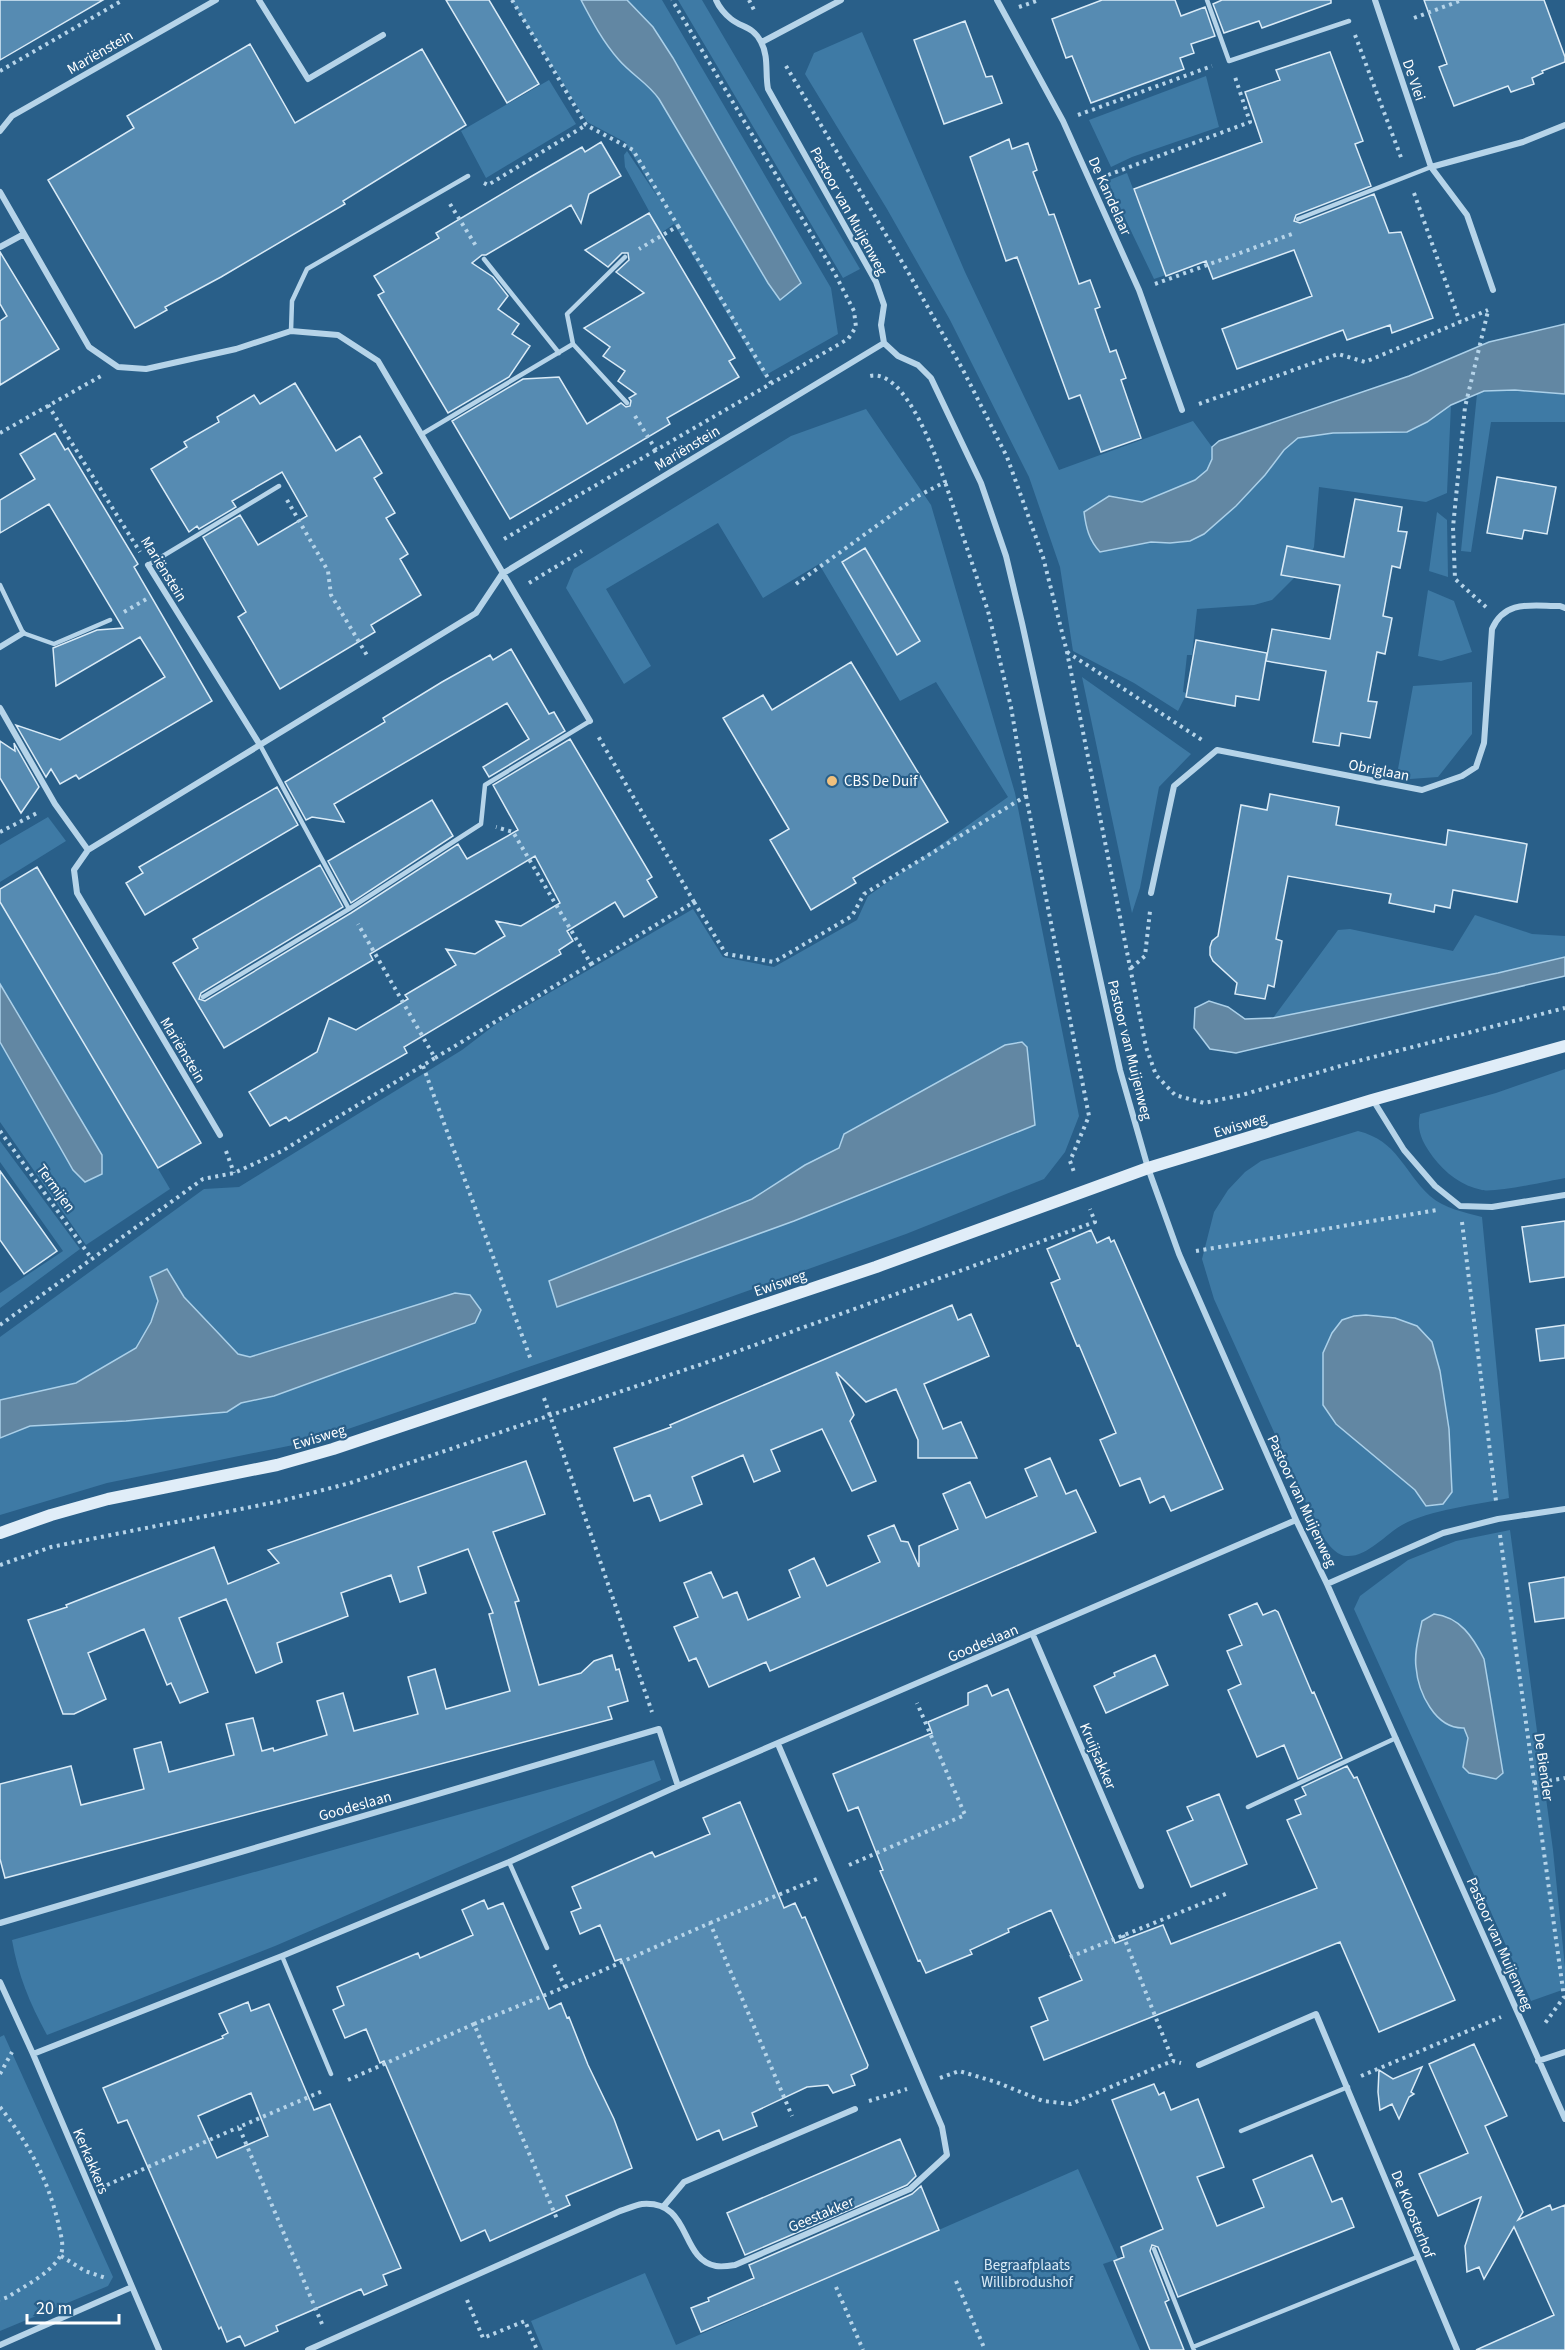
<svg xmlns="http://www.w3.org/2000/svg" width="1565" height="2350" font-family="'Source Sans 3',sans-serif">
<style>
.green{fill:#3e7aa5;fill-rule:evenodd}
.water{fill:#6287a3;stroke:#abd0e9;stroke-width:1.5}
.building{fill:#568bb2;stroke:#daebf7;stroke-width:1.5;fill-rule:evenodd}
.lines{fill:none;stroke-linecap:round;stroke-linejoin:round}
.path{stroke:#b6d4e9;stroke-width:4;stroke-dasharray:3 4.5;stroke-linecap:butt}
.lane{stroke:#b6d4e9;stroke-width:4.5}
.street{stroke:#b6d4e9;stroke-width:6}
.secondary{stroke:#e0edf8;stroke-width:12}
.poi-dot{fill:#f0c07d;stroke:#295f89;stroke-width:2}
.labels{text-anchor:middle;stroke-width:4.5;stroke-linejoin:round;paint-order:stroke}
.street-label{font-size:15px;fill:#fff;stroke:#295f89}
.poi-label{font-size:15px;fill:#fff;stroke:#295f89;text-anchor:start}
.park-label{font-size:15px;fill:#daebf7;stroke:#295f89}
</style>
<rect width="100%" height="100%" fill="#295f89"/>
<path class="green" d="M511 0H581C592 21 603 42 619 60 632 75 648 83 659 99L768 283 780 300 801 282 673 58 653 27 627 0H662L831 288 838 334 764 376 674 224 661 233 625 167 624 155 627 151 659 199 625 142 587 122Z
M678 0H702L860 269 843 278Z
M862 32 965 272 1059 470 1193 421 1212 447V459L1207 470 1195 480 1142 502 1109 496 1100 552 1151 542 1170 543 1204 534 1236 506 1265 475 1284 450 1298 438 1333 433 1407 432 1427 422 1451 405 1447 493 1426 502 1319 487 1314 547 1305 567 1272 600 1254 605 1197 609 1192 655H1187L1183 692 1187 693 1178 711 1134 683 1073 651 1060 567 1029 477 950 320 887 209 805 74 814 53Z
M1206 76 1219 127 1132 157 1111 167 1089 120Z
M549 80 576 124 486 178 461 131Z
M1127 173 1166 275 1154 279 1107 181Z
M1515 390 1565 394V422H1491L1471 552 1461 551 1477 394 1484 391Z
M866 409 931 505 1015 793 1079 1116 1065 1152 1044 1179 906 1234 683 1314 313 1441 107 1483 0 1515V1438L30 1426 126 1421 227 1412 241 1403 274 1396 475 1323 287 1346 250 1357 238 1354 221 1336 184 1297 167 1269 151 1322 136 1348 76 1383 0 1400V1337L204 1189 239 1187 462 1050 496 1024 693 909 723 957 774 967 857 920 868 896 1008 797 936 682 900 701 819 564 763 598 718 523 606 589 651 666 624 684 566 588 574 569 791 436ZM1035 1125 557 1307 549 1281 752 1198 805 1165 839 1148 844 1134Z
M1437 512 1447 520 1448 577 1429 571Z
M1428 590 1454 601 1472 652 1441 661 1418 656Z
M1082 677 1191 754 1159 787 1140 888 1132 913Z
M1472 682V734L1438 777 1396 780 1413 686Z
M48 817 66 841 0 882V845Z
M0 902 170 1189 86 1245 0 1122V1042L73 1170 102 1155 0 984Z
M1475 915 1532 934 1565 936V957L1498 973 1273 1018 1338 930 1350 929 1453 951Z
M1565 1069V1178C1549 1181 1494 1193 1482 1190 1462 1186 1445 1173 1433 1157 1423 1143 1416 1131 1420 1114L1496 1093Z
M1358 1131C1398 1141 1403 1171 1430 1196 1445 1209 1464 1212 1482 1217L1509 1498C1479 1504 1429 1510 1402 1525 1386 1534 1366 1558 1346 1556 1334 1555 1326 1540 1319 1532L1214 1299 1202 1259 1214 1212 1228 1190 1245 1172 1261 1161ZM1366 1315 1395 1318 1432 1342 1440 1371 1449 1429 1415 1490 1336 1424 1323 1405V1353Z
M0 1141 80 1249 0 1308V1293L63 1251 0 1162Z
M1510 1530 1553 1850 1565 1967V1989L1531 2001 1354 1609 1360 1596 1408 1560 1456 1541ZM1484 1659 1503 1773 1496 1779 1469 1773 1466 1750 1468 1738 1464 1727C1450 1729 1440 1718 1431 1709Z
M654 1760 661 1780 275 1946 47 2035C30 2004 18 1975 12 1940Z
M4 2035 113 2277 108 2286 0 2331V2037Z
M1078 2169 1118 2259 1103 2264 1140 2350H543L531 2321 645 2273 676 2345Z"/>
<path class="water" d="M581 0H627L653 27 673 58 801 283 780 300 768 283 659 99C648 83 632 75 619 60 603 42 592 21 581 0Z
M1565 324V394L1515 390 1484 391 1451 405 1427 422 1407 432 1333 433 1298 438 1284 450 1265 475 1236 506 1204 534 1190 541 1170 543 1151 542 1100 552C1089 540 1086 528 1084 512L1109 496 1142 502 1195 480 1207 470 1212 459V447L1219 441 1409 376 1489 342Z
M1565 957V976L1236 1053 1210 1049 1194 1028 1195 1008 1209 1001 1228 1007 1245 1019 1273 1018 1498 973Z
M0 984 102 1155V1174L85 1182 73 1170 0 1042Z
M1022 1042 1027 1047 1035 1125 794 1221 557 1307 549 1281 752 1199 805 1165 839 1148 844 1134 1005 1045Z
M167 1269 184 1297 221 1336 238 1354 250 1357 455 1293 470 1295 481 1310 475 1323 274 1396 241 1403 227 1412 126 1421 30 1426 0 1438V1400L76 1383 136 1348 151 1322 158 1301 150 1277Z
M1366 1315 1395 1318 1417 1326 1432 1342 1440 1371 1449 1429 1452 1492 1443 1504 1426 1506 1415 1490 1336 1424 1323 1405V1353L1332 1333 1342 1320 1354 1316Z
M1434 1614C1460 1617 1473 1637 1484 1659L1503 1773 1496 1779 1469 1773 1463 1767 1468 1738 1464 1728C1435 1729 1418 1692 1416 1667 1414 1652 1419 1636 1422 1621Z"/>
<path class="building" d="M0 0H103L0 60Z
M446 0H489L539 84 507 103Z
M1102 0H1175L1181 16 1205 7 1215 36 1191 44 1194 53 1180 58 1184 69 1091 103 1072 56 1066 58 1052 19Z
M1222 0H1331V3L1262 28 1259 21 1224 33 1213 4Z
M1424 0H1544L1565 57V62L1542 71 1543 73 1532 78 1534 84 1511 92 1508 86 1454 106 1439 67 1447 64Z
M965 21 986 77 992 76 1002 103 944 124 914 40Z
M250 44 295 123 422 49 466 125 343 201 345 204 221 277 165 307 167 310 135 328 48 180 134 128 127 116Z
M1330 52 1363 141 1355 144 1371 186 1296 215 1294 221 1300 223 1374 194 1389 233 1401 232 1433 318 1392 333 1390 325 1347 340 1343 330 1237 369 1222 329 1312 296 1294 250 1213 279 1206 261 1166 276 1134 189 1262 142 1245 92 1280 80 1276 70Z
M1009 139 1012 149 1028 143 1037 170 1033 172 1049 215 1054 214 1079 284 1090 280 1100 307 1095 309 1110 352 1116 350 1126 378 1121 380 1141 438 1101 452 1080 395 1069 399 1017 257 1006 261 970 157Z
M601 142 621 176 589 194 581 223 571 205 486 255H482L472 263 493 277 508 296 498 309 519 324 512 334 530 346 509 377 448 413 378 295 384 292 374 276 439 238 436 233 532 176 582 147 585 152Z
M649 213 735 358 729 361 739 377 667 418 670 424 510 519 452 421 523 379 559 377 587 424 621 403 626 407 630 406 631 401 629 398 636 394 618 381 625 371 603 356 610 347 584 328 644 293 616 272 629 260 628 253H622L608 267 585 250Z
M0 252 59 349 0 385V321L7 316 0 304Z
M295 383 336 451 360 436 382 473 374 478 395 513 386 518 408 554 400 559 421 595 371 625 375 632 280 689 238 617 246 612 203 537 240 515 258 545 307 516 282 472 232 501 236 507 199 529 197 526 189 532 151 469 187 447 184 442 219 422 217 417 254 395 260 404Z
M55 433 65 450 68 448 138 564 134 567 212 701 79 779 76 775 60 784 51 769 46 777 16 725 60 740 165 677 140 637 56 686 53 648 97 630 123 628 49 504 0 533V500L35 479 20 454Z
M1497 477 1556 487 1547 534 1524 530 1522 539 1487 533Z
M1355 499 1402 507 1398 531 1407 532 1400 568 1392 566 1383 616 1392 618 1385 654 1377 652 1368 701 1377 702 1370 738 1341 733 1339 746 1313 742 1326 671 1266 661 1272 629 1330 639 1340 585 1281 575 1287 546 1344 557Z
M865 548 920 641 897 655 842 562Z
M1196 640 1267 653 1259 700 1236 696 1235 706 1186 697Z
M511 649 549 714 554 712 565 731 489 777 483 767 529 739 507 703 334 804 344 822 312 817 306 820 285 782 385 722 383 718 442 682 490 655 493 660Z
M851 662 948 822 853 878 856 883 811 910 770 840 789 829 723 718 763 695 772 710Z
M570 739 652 877 647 880 657 897 624 917 615 902 567 931 573 941 559 950 561 954 404 1047 407 1053 289 1121 286 1117 270 1126 249 1092 317 1052 329 1018 356 1030 408 999 405 995 456 965 446 949 475 954 505 936 496 921 521 926 560 903 535 856 370 954 373 960 224 1048 173 963 198 948 193 939 320 865 343 907 201 993 199 999 205 1001 351 913 458 844 467 859 518 830 493 785Z
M0 741 15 751 14 743 39 787 21 813 0 778Z
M277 787 298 825 145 915 126 883 143 873 139 867Z
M1270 794 1339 807 1336 825 1446 845 1448 830 1527 844 1517 902 1453 890 1450 908 1435 905 1434 912 1389 903 1391 894 1288 876 1276 939 1282 941 1274 987 1268 985 1265 999 1235 994 1237 983 1213 961 1210 955V947L1212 941 1218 936 1241 805 1267 810Z
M432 800 453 836 351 903 328 861Z
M37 867 201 1143 158 1168 0 902V889Z
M0 1171 57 1251 24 1274 0 1240Z
M1565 1221V1277L1530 1282 1522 1227Z
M1091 1230 1097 1243 1109 1237 1111 1242 1114 1240 1223 1489 1171 1511 1164 1496 1150 1503 1140 1478 1120 1486 1100 1440 1116 1433 1079 1345 1077 1346 1051 1283 1060 1279 1047 1249Z
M952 1305 958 1320 971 1314 989 1356 924 1384 943 1429 961 1422 977 1458H918V1440L896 1389 866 1402 836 1372 854 1415 850 1421 876 1481 852 1491 822 1429 771 1450 780 1471 754 1482 743 1455 692 1477 702 1504 660 1521 650 1495 634 1501 614 1448 671 1427 670 1425Z
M1565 1325V1358L1540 1361 1536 1329Z
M1050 1458 1066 1494 1076 1490 1096 1532 770 1671 766 1662 709 1687 696 1658 689 1661 674 1627 698 1617 684 1583 711 1572 723 1598 737 1592 748 1620 800 1597 789 1570 814 1558 827 1586 880 1562 868 1536 894 1525 901 1541 908 1542 919 1567V1546L958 1529 943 1494 970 1482 986 1518 1037 1496 1025 1469Z
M526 1461 545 1514 493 1532 519 1601 515 1602 539 1685 581 1673 594 1661 612 1655 616 1670 619 1669 628 1701 608 1707 612 1719 5 1878 0 1859V1784L71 1766 81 1805 144 1789 134 1749 161 1742 169 1772 234 1755 226 1724 253 1718 262 1751 273 1748 274 1751 327 1735 317 1701 343 1693 354 1731 418 1714 408 1677 435 1669 446 1709 510 1691 489 1614 493 1613 468 1549 418 1567 426 1593 400 1602 391 1575 341 1593 348 1616 277 1643 282 1662 256 1673 226 1599 179 1618 208 1692 180 1703 171 1683 167 1685 144 1629 88 1653 106 1699 74 1714H63L28 1620 67 1607 66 1605 214 1547 228 1584 279 1563 268 1550Z
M1565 1577V1618L1535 1622 1529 1583Z
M1257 1603 1263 1615 1275 1610 1278 1612 1312 1693 1314 1692 1342 1758 1298 1779 1284 1745 1257 1757 1228 1690 1241 1684 1227 1651 1242 1645 1229 1615Z
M1155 1655 1168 1685 1106 1713 1094 1686 1115 1676 1114 1673Z
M987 1685 992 1696 1008 1689 1115 1943 1163 1925 1171 1944 1317 1888 1287 1820 1301 1814 1295 1800 1306 1795 1302 1787 1347 1766 1354 1778 1357 1777 1455 2000 1379 2032 1340 1942 1044 2060 1031 2027 1048 2020 1039 1998 1082 1980 1051 1910 1008 1929 1009 1932 970 1950 972 1954 926 1973 920 1960 918 1961 889 1892 880 1871 883 1870 858 1807 848 1811 833 1774 932 1733 928 1722 968 1705V1693Z
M1219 1794 1247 1864 1191 1887 1167 1831 1193 1820 1187 1807Z
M740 1802 784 1908 795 1903 802 1918 805 1917 868 2065 867 2068 851 2075 855 2085 833 2093 828 2085 807 2087 752 2113 757 2126 723 2140 719 2130 697 2140 621 1959 615 1961 600 1925 580 1934 571 1912 581 1908 572 1887 652 1852 655 1857 710 1834 703 1818Z
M484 1900 488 1909 503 1903 549 2009 561 2003 567 2018 569 2017 588 2065 614 2119 632 2168 566 2196 570 2205 490 2241 485 2230 461 2241 384 2061 380 2063 366 2029 345 2038 333 2010 344 2005 337 1987 418 1953 420 1958 473 1935 462 1910Z
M248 2002 251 2011 269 2004 314 2110 330 2104 401 2268 383 2275 387 2285 364 2295 361 2289 276 2326 278 2331 245 2346 240 2336 227 2342 221 2327 219 2329 127 2120 118 2123 103 2088 223 2038 222 2036 228 2033 219 2014ZM251 2093 268 2136 217 2158 198 2116Z
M1474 2044 1507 2116 1485 2126 1523 2212 1518 2220 1550 2205 1552 2210 1565 2205V2350H1476L1554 2315 1514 2227 1484 2279 1479 2267 1467 2272 1465 2246 1481 2197 1438 2216 1419 2174 1468 2153 1429 2064Z
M1422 2067 1411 2092 1414 2094 1409 2097 1399 2119 1392 2104 1380 2110 1378 2092 1379 2070 1393 2079Z
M1154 2084 1159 2095 1164 2092 1171 2110 1198 2099 1224 2167 1197 2177 1217 2226 1264 2207 1253 2180 1312 2155 1332 2202 1342 2198 1354 2227 1178 2297 1158 2247 1152 2245 1150 2251 1169 2300 1165 2302 1184 2350H1150L1114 2261 1124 2257 1121 2247 1163 2229 1112 2100Z
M900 2139 916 2176 907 2185 745 2255 727 2213Z
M921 2186 939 2230 701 2332 691 2308 709 2301 708 2298 754 2278 749 2265 912 2194Z"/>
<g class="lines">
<path class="path" d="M512 0 586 125 633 150 678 226 639 249
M749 0 754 10
M1019 7 1039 0
M1414 18 1462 0
M1355 35 1402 160
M786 66 908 272 963 370 1007 457 1043 557 1067 652 1146 1047 1156 1075 1175 1095 1204 1103 1242 1095 1354 1062 1565 1008
M0 71 123 0
M1078 115 1212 66
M1108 175 1250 122 1235 77
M484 183 488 185 586 125
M1414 193 1460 322 1488 310
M450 204 476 246
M678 226 771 383
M1155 284 1292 234
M1199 404 1338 354 1365 362 1460 322
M48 405 140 552
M635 416 656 450 848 339 856 327 854 311 834 272 672 0
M0 433 101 376
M287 500 328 571 331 595 368 657
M504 539 656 450
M529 583 582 551
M796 584 918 496 945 482C936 456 905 368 870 376
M1486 607 1455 579 1453 527 1465 407 1488 311
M124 612 148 598
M1067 652 1202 740
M1026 796 1089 1116 1070 1161 1074 1172
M0 832 39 812
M694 902 726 954 774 962 852 916 864 894 1026 796 1011 707 988 611 945 482
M591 964 694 902 598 736
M1131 968 1145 956 1150 911
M435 1058 591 964 513 832 496 827
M423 1066 531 1360
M0 1131 92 1259
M226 1151 234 1173
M1462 1222 1496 1501
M1196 1251 1437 1210
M0 1325 203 1179 234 1173 282 1151 435 1058 358 924
M544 1398 652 1712
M1500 1535 1564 1997 1543 2026
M0 1565 51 1547 281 1501 350 1483 705 1363 1095 1222 1090 1209
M1534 1783 1565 1778
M849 1865 965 1815 917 1703
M710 1923 817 1879
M1123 1935 1173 2061
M1070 1957 1228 1893
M565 1987 710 1923 792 2116
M474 2024 565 1987 553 1962
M0 2074 12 2052
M1361 2076 1501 2017
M940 2078 959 2071 996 2082 1043 2101 1071 2104 1162 2065 1173 2061 1181 2063
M348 2080 474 2024 557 2219
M869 2101 907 2089
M0 2107C28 2143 47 2177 58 2222 60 2233 66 2248 59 2258 48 2275 24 2286 8 2297L0 2300
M107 2185 239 2127
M61 2256 85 2271 106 2278
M956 2281 985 2350
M836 2287 863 2350
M467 2300 483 2338 525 2321 537 2350
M322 2324 239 2127 325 2090"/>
<path class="lane" d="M1207 0 1229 61 1349 21
M1298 219 1431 167
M484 259 559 353
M291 331 292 301 307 269 468 176
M573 344 567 314 625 257
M422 434 573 344 627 403
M148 565 279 486
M0 585 23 633 54 644 110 620
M260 745 349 909
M203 997 349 909 481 824 485 785 590 721
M1248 1807 1396 1738
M509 1862 547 1948
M282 1956 331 2074
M1241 2131 1348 2087
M1154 2249 1194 2350
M1193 2347 1417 2257"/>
<path class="street" d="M259 0 308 79 383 35
M716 0C719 7 725 14 731 19 742 28 753 26 761 42 769 56 765 74 768 89L876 282 884 305 881 325 884 343 898 356 918 365 931 378 981 483 1006 556 1022 623 1120 1070 1148 1168 1179 1254 1296 1520 1327 1584 1565 2119
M997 0 1063 121 1139 290 1182 410
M1375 0 1431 167
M762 42 841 0
M0 131 12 116 216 0
M0 192 89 347 118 367 146 369 236 349 291 331 338 335 378 361 590 721
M0 247 24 234
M1493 290 1467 215 1431 167 1523 142 1565 125
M148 565 260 745
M0 647 23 633
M0 708 55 804 88 850
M1151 893 1174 786 1217 750 1422 790 1462 776 1476 767 1484 743 1492 629C1505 599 1532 606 1560 606L1565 608
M1373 1100 1404 1150 1435 1186 1460 1206 1492 1207 1565 1195
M220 1135 77 893 74 870 88 850 476 613 502 574 884 343
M1327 1584 1443 1533 1498 1519 1565 1509
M1033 1635 1141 1886
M0 1923 659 1729 678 1786
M0 1982 33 2054 159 2350
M33 2054 282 1956 509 1862 678 1786 1296 1520
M1538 2061 1565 2052
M1199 2065 1316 2014 1457 2350
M663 2207 684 2182 855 2109
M0 2345 132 2287
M308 2350 620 2211C627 2209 635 2205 642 2204 692 2200 679 2259 716 2266 722 2267 729 2266 735 2265L910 2189 947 2155 942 2127 778 1744"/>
<path class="secondary" d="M0 1533 51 1515 108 1499 277 1465 333 1449 876 1267 1148 1168 1372 1100 1565 1046"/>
</g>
<circle class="poi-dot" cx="832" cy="781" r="6"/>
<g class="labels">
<g class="street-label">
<text transform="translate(100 52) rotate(-30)" y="5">Mariënstein</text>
<text transform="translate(1414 80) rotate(71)" y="5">De Vlei</text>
<text transform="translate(1110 196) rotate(66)" y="5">De Kandelaar</text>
<text transform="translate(849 211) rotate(61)" y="5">Pastoor van Muijenweg</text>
<text transform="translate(687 448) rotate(-31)" y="5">Mariënstein</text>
<text transform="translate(164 569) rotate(58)" y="5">Mariënstein</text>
<text transform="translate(1379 770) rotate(11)" y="5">Obriglaan</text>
<text transform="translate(183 1050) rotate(59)" y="5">Mariënstein</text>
<text transform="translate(1130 1050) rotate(76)" y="5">Pastoor van Muijenweg</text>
<text transform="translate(1240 1125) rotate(-17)" y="5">Ewisweg</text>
<text transform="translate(56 1188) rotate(54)" y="5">Termijen</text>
<text transform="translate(780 1283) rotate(-19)" y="5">Ewisweg</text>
<text transform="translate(319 1437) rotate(-17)" y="5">Ewisweg</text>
<text transform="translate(1302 1501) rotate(65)" y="5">Pastoor van Muijenweg</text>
<text transform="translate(983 1643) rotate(-23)" y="5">Goodeslaan</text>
<text transform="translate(1098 1756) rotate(67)" y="5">Kruijsakker</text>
<text transform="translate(1544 1767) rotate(82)" y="5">De Biender</text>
<text transform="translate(355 1806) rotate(-16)" y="5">Goodeslaan</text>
<text transform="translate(1500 1944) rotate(66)" y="5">Pastoor van Muijenweg</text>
<text transform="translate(91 2161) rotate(67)" y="5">Kerkakkers</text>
<text transform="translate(821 2214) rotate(-23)" y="5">Geestakker</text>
<text transform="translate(1413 2214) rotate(68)" y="5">De Kloosterhof</text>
</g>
<g class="poi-label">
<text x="844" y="786">CBS De Duif</text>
</g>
<g class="park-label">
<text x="1027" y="2270">Begraafplaats<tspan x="1027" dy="17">Willibrodushof</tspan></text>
</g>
</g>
<path d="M27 2314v9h92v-9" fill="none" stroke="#ffffff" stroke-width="3"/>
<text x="36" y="2314" font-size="18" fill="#ffffff" stroke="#295f89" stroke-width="4.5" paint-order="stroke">20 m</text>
</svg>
